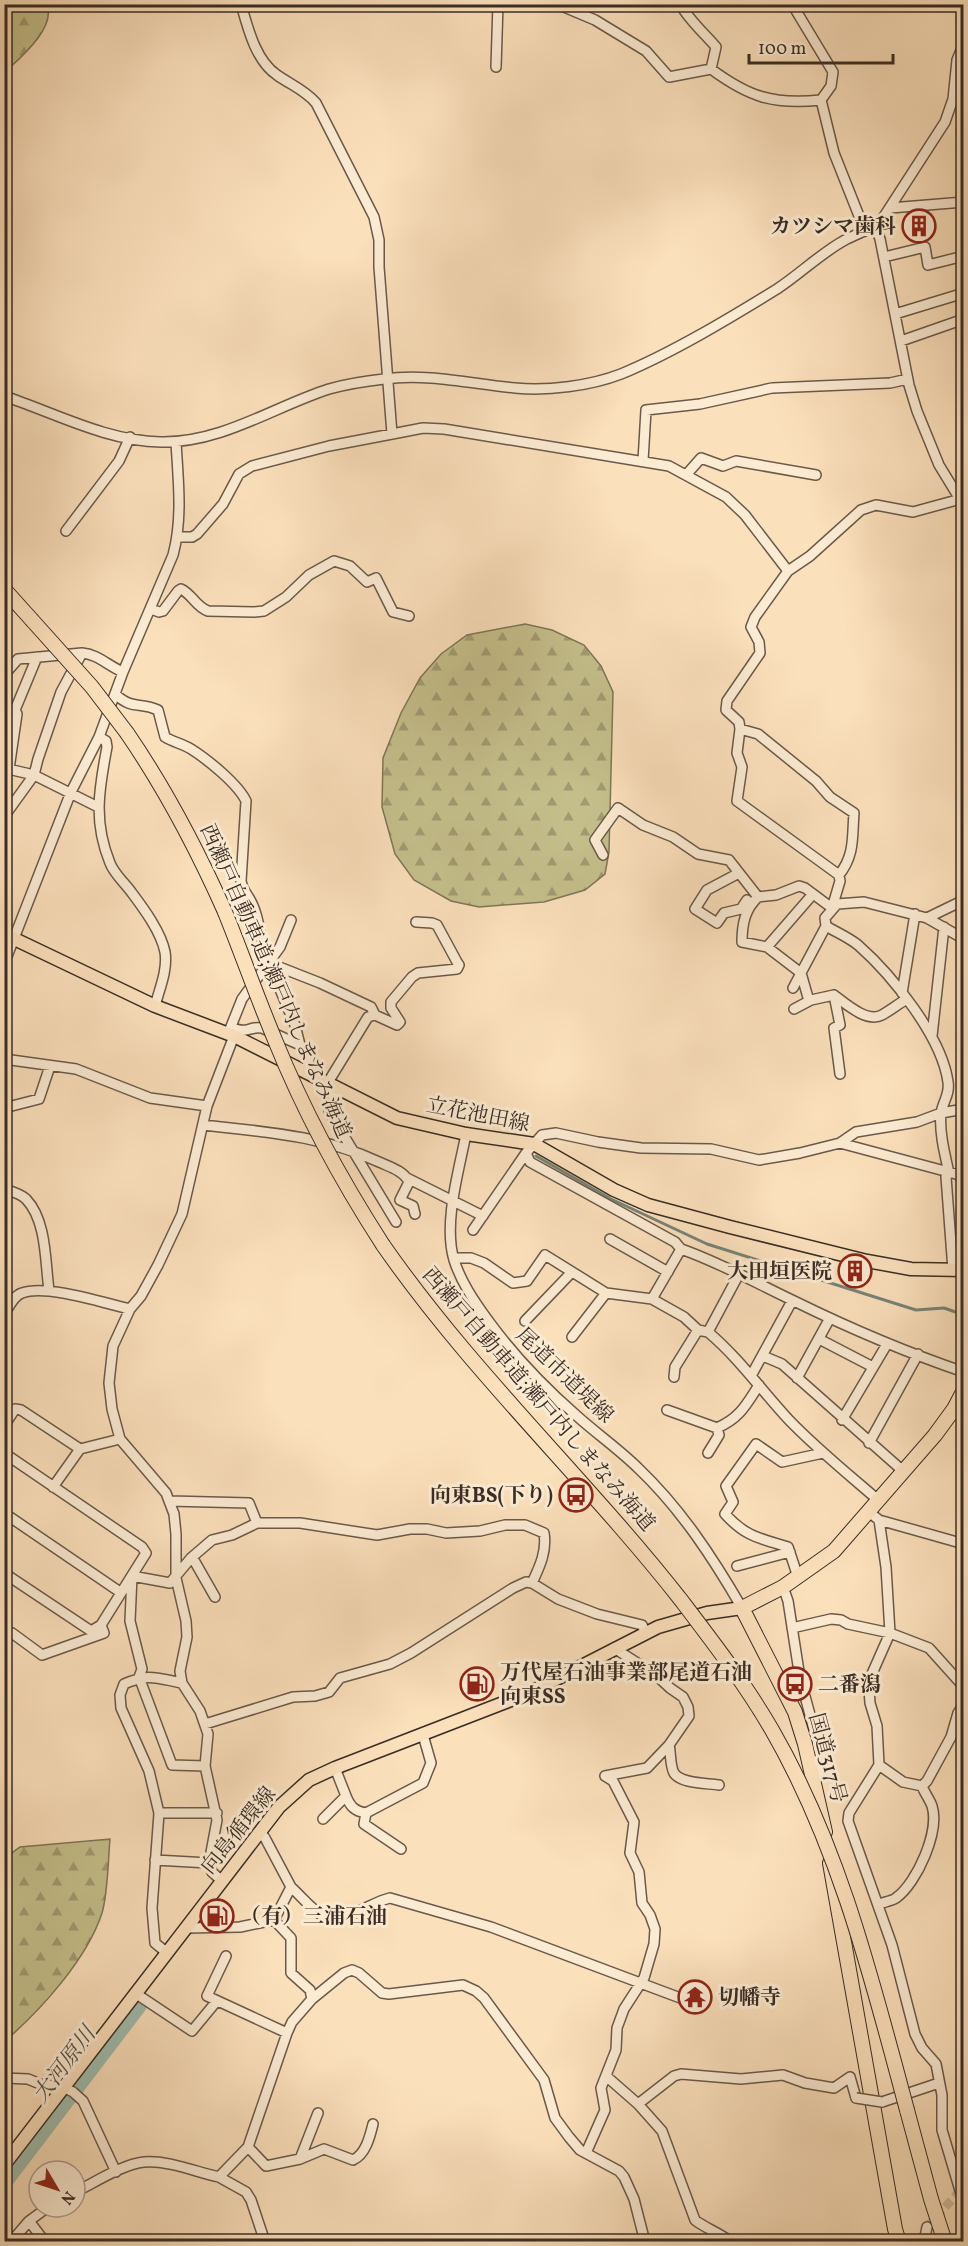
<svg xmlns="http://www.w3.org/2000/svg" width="968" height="2246" font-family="Vollkorn,'Noto Serif JP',serif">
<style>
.forest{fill:url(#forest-firs);stroke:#7f7658;stroke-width:1.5}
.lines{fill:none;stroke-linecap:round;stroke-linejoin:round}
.stream{stroke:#768377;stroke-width:3}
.river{stroke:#9fbdaf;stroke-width:18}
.minor-tunnel{stroke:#d4bc9e;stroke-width:9;stroke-dasharray:9 4.5;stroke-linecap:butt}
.minor-casing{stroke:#6a594a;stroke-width:12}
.major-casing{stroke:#392c24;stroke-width:15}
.highway-casing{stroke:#392c24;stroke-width:16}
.minor{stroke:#fcebd3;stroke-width:9}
.major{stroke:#fbe0bc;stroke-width:12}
.highway{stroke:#fbe0bc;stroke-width:14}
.minor-bridge-casing{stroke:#6a594a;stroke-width:12;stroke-linecap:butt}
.highway-bridge-casing{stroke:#392c24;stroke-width:16;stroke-linecap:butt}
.minor-bridge{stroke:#fcebd3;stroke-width:9}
.highway-bridge{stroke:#fbe0bc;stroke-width:14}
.labels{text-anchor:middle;stroke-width:6;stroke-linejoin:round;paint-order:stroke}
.poi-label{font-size:21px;font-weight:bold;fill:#392c24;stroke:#fcebd3;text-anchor:start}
.street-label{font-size:21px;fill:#392c24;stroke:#fcebd3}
.water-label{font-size:22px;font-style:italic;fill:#525047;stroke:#fcebd3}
</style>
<defs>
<pattern id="forest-firs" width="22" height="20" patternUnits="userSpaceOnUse" patternTransform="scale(1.5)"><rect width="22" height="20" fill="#c5c08c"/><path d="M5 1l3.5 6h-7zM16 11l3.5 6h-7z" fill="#a19c72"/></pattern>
</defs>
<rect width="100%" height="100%" fill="#fbe0bc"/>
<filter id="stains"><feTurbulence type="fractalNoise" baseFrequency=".00333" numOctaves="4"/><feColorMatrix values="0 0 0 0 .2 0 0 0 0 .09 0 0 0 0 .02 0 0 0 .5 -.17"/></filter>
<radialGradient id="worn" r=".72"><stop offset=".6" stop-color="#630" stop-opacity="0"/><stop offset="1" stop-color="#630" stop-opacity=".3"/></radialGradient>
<path class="forest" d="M5 4 47 5C56 28 20 58 5 72Z
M525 624 552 630 584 645 601 666 613 692 609 852 605 874 585 890 544 902 479 907 451 901 414 880 395 854 382 807 383 758 401 713 420 678 441 654 467 635Z
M110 1839C108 1860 108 1893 102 1913 87 1959 41 2010 5 2041V1858L20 1847Z"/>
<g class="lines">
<path class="stream" d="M536 1156 611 1199 707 1244 916 1310 944 1308 964 1315"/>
<path class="river" d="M4 2181 138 2005"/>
<path class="minor-tunnel" d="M927 2227 959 2192"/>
<defs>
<path id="minor" d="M241 4C248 29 256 61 277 75 291 85 305 90 316 103L374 217 379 240V267L392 434
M557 4 595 20 646 51 669 77 711 69C749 97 773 105 821 100
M680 4C689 20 704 33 716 47L711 69
M792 4 833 72 831 86 821 100 834 153 865 231
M961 4 964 13
M964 43 957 60 953 99 945 122 883 218 875 226 880 239 909 385 917 411 939 465 964 506
M496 67 498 4
M890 208 964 202
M884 257 925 247 928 265 964 256
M895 314 964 293
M901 341 964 319
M4 396C55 413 106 441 161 442 222 443 273 407 329 389 347 384 366 381 384 379 428 373 472 384 515 388 548 391 590 386 621 374 672 353 730 318 777 289 800 274 821 253 845 240 855 235 865 231 875 226
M643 461 646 410 700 404 772 388 890 383 908 379
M686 475 701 458 723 466 736 461 816 475
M66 531 119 461 130 437
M178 537H192L197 534 223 504 239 474 252 466 329 446 392 434 423 428 444 429 669 466 726 497 745 515 788 571
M151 609 159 612 163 611 178 591 181 589C192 594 196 607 208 611L254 612 264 611 286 597 309 575 334 561 350 566 367 582 376 578 393 612 409 616
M4 675 18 659 82 653C98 654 108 666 123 672
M115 694C134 711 138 701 158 710L165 737C173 742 183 744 191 749 207 759 238 784 246 801L241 881C242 889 245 891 249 898 261 917 259 943 269 963L320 983 371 1007 375 1015
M740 729 758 734 816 781 830 797 854 813C852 837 855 855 839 875
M99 737 106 741 107 747C99 789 93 822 110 863 114 874 125 883 132 893 144 909 161 932 165 952 168 970 159 990 155 1006
M4 768 34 775 98 807
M9 769 17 714 15 710 37 657
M4 811H8L34 775 38 759 61 692 82 653
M603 855 595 840 618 808 643 825 673 837 698 854 729 860 758 897 776 895 799 886 805 888 832 908 840 881 839 875 737 801 742 767 737 753 740 729 739 722 726 710 727 701 760 653 759 642 751 627 755 617 788 571 810 556 861 510 876 505 913 512 964 498
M739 873 707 890 695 909 717 923 724 913 741 909 747 900
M758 897C745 909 742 924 742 942L767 947 813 894
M927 918 964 900
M767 947 801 973 809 1001
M269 963 295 1025 300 1045
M4 964 71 792 99 737 123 672 173 555C183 518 178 479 176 442
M793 988 826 926
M902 993 915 914
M834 995 840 1025 834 1028 840 1074
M794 1009 811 1000 834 995C846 1004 867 1023 882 1015 891 1010 898 1004 907 999
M231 1027C249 1035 247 1026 262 1028L300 1045 310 1056 305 1073
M228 1034 242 999 280 947 291 920
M932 1036 944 927
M4 1059 76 1069 150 1098 207 1106
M327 1084 368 1017 375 1015 397 1025 400 1022 391 1008V1002L412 977 418 973 457 969 459 965 457 962 437 925 432 923 416 922
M336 1089 329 1111 396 1222
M4 1108 39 1099 50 1066
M203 1125C265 1132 321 1135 379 1162 390 1167 404 1171 409 1182L400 1200 413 1206 415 1214
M466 1134C459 1171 443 1223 454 1260 461 1282 474 1301 487 1319 513 1355 544 1387 577 1416 597 1434 620 1450 639 1469 681 1509 713 1558 742 1608
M840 1143 956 1174 964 1178
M526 1153 530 1162 675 1242 681 1249 652 1299
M407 1178 483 1216
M4 1189C11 1191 21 1194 26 1199 47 1221 45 1262 49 1290
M473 1230 526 1153 542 1135 556 1133 598 1142 641 1148 711 1149 759 1160 800 1153 840 1143 856 1132 917 1122 941 1113 964 1109
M610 1239 668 1272
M681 1249C721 1263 756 1283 794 1301 849 1328 905 1352 964 1372
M454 1258H471L484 1263 513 1283 527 1281 545 1255 606 1293 652 1299 684 1317 698 1330
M953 1270 946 1177 949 1173C945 1155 939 1132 941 1113 943 1101 950 1095 948 1082 942 1037 892 975 858 945 848 937 836 932 826 926L825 918 837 904 864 902 927 918 964 939
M4 1315C9 1307 13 1296 22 1293 46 1284 103 1303 130 1309
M525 1321 571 1273
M708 1332C739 1358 762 1391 789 1420 817 1449 848 1474 878 1500
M572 1337 606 1293
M819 1339 873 1367
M763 1356 782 1364 903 1471
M751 1376 792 1301
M674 1377 675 1367 698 1330 708 1332 739 1274
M797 1378 830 1318
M667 1410 717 1428C740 1418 746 1405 759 1385
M842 1420 887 1344
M4 1426 15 1409 21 1410 80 1449
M869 1443 918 1354
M4 1453 142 1547 146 1553 101 1625 91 1631 4 1573
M708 1453 719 1435 717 1428
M53 1487 80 1449 120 1439
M170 1501 249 1503 257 1523H300L377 1535 410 1529H427L446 1533 480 1531 505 1525H525L544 1533C547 1551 540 1566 532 1583
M869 1512 879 1520 886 1567 890 1633 871 1676 869 1689 870 1703 877 1726 879 1765 849 1813 848 1821 892 1945 915 2034 922 2048 936 2064 942 2095V2130L964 2204
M4 1513 120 1592
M879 1520 964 1544
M191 1558 195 1562 215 1597
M737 1566 790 1552
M798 1577 788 1547C759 1538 746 1537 725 1514L733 1502 726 1486 756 1444 782 1462 823 1453
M783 1587 788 1601 800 1678 821 1755V1767L815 1783
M792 1628 831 1619 841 1620 848 1624 890 1633 929 1648 964 1687
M4 1634 12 1633 42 1655 104 1633 101 1625
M614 1648 656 1675 670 1688 683 1697 688 1707 689 1716 669 1745C671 1753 670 1766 674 1773 681 1784 707 1783 719 1785
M205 1724 293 1697 315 1696 329 1692 340 1678 390 1664 411 1653 513 1588 526 1582 532 1583 558 1599 597 1614 642 1625 646 1633
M879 1765 903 1782 922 1786 927 1781 951 1737 958 1713 964 1704
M205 1766 172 1765 139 1677 142 1669 130 1621 132 1576 170 1583 191 1558 212 1540 232 1535 257 1523
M605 1776 647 1768 669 1745
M346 1796C350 1806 354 1811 366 1813L364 1824 401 1849
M159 1813H217
M366 1813 423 1783 431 1763 423 1735
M323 1819 346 1796 335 1768
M155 1860 209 1863
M222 1881 212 1872 209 1863 217 1820 205 1766 208 1734 200 1711 182 1683 180 1671 187 1637 186 1621 176 1578V1534L174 1514 166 1493 120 1439 112 1409 109 1383 113 1346 130 1309 141 1296 158 1265 182 1214 207 1106 234 1036
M291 1887C301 1896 312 1910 323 1916 341 1926 371 1902 390 1898L491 1927 683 1999
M879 1904C884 1902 892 1901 896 1898 917 1883 940 1831 932 1806 930 1800 924 1792 922 1786
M185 1928 240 1927 274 1920 291 1887 265 1838 260 1832
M166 1952 155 1943 152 1908 159 1813 149 1771 121 1708 120 1695 124 1684C149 1673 156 1678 182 1683
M226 1956 207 1996 287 2033
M135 1993 192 2031 216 2002
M312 1999 344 1973 352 1970 359 1973 382 1993 389 1994 463 1985 476 1991 484 1998 544 2080 555 2118 569 2137 580 2150 619 2171 624 2177 634 2199 645 2242
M606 2076 638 2104 662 2131 695 2220C703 2227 720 2233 731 2242
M4 2078 28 2079 40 2084 63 2087 73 2092 83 2101 116 2172
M882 2102 939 2083
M638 2104 674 2076 681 2074 741 2079 783 2075 805 2083 834 2088 850 2077 856 2098
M248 2147 266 2166 300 2159 324 2149 353 2160C366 2154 370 2136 373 2124
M586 2153 605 2110 601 2088 616 2050 617 2028 624 2009 644 1978 654 1944 655 1929 650 1915 642 1903 639 1872 630 1853 634 1822 613 1781 605 1776
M300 2159 318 2113
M219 2177 246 2192 251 2200 265 2242
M75 2192C94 2183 123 2164 144 2162 168 2160 196 2172 219 2177L248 2147 287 2033 292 2022 312 1999 310 1990 291 1973V1938L274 1920
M29 2221 45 2242
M11 2242 29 2221 48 2207
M924 2242 927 2227"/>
<path id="major" d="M4 934 155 1006 234 1036 397 1118 466 1134 534 1144 614 1190 648 1205 730 1227 867 1261 911 1269 964 1270
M4 2165 279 1807 309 1780 335 1768 529 1693 658 1627 707 1613 742 1608"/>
<path id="highway" d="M4 589 31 619
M127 733C166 790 197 849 225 912
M383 1245C472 1373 586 1479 681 1600
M825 1832 805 1744 795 1712 742 1608 783 1587 834 1551 935 1435 954 1409 964 1390
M830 1863 895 2229 899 2242
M907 2110 931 2199 945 2242"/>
</defs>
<use href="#minor" class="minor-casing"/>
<use href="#major" class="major-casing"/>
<use href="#highway" class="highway-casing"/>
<use href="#minor" class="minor"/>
<use href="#major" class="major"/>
<use href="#highway" class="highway"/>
<defs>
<path id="minor-bridge" d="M856 2098 882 2102"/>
<path id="highway-bridge" d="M31 619 92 687 127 733
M225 912C242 954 257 997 275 1040 304 1112 341 1180 383 1245
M681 1600C713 1642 746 1685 772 1730 840 1848 872 1980 907 2110"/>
</defs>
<use href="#minor-bridge" class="minor-bridge-casing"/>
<use href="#highway-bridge" class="highway-bridge-casing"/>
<use href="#minor-bridge" class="minor-bridge"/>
<use href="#highway-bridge" class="highway-bridge"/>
</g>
<defs>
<symbol id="building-ring" viewBox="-11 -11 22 22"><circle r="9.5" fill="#fcebd3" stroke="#8f2418" stroke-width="1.5"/><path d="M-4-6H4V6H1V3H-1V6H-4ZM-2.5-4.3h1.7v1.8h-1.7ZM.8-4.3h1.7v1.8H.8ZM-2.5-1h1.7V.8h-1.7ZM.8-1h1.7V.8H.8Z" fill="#8f2418"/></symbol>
<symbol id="bus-ring" viewBox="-11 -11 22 22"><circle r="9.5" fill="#fcebd3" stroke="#8f2418" stroke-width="1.5"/><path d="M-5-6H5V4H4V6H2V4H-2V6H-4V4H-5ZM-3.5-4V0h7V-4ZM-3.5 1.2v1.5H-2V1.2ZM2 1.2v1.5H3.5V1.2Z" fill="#8f2418"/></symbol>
<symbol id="fuel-ring" viewBox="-11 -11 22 22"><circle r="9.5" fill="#fcebd3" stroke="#8f2418" stroke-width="1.5"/><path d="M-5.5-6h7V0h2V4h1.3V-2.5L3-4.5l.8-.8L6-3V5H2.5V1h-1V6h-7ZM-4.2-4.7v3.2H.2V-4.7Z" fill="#8f2418"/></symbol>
<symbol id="temple-ring" viewBox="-11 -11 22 22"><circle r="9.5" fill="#fcebd3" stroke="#8f2418" stroke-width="1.5"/><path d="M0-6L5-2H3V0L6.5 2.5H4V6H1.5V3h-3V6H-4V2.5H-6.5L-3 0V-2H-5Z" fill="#8f2418"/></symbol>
</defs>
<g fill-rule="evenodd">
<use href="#building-ring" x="900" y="207" width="38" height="38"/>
<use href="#building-ring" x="836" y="1252" width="38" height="38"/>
<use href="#bus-ring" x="557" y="1476" width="38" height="38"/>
<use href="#fuel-ring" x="458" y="1665" width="38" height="38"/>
<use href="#bus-ring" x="776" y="1665" width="38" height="38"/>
<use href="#fuel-ring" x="198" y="1897" width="38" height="38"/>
<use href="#temple-ring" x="676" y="1978" width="38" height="38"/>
</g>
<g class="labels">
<g class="poi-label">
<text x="896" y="233" text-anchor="end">カツシマ歯科</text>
<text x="832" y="1278" text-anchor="end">大田垣医院</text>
<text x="553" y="1502" text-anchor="end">向東BS(下り)</text>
<text x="500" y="1679">万代屋石油事業部尾道石油<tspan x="500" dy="24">向東SS</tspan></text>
<text x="818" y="1691">二番潟</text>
<text x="240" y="1923">（有）三浦石油</text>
<text x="718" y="2004">切幡寺</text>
</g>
<g class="street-label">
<text transform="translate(276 981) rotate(66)" y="7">西瀬戸自動車道;瀬戸内しまなみ海道</text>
<text transform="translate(478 1114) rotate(11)" y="7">立花池田線</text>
<text transform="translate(565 1375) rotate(44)" y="7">尾道市道堤線</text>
<text transform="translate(539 1399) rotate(49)" y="7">西瀬戸自動車道;瀬戸内しまなみ海道</text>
<text transform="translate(828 1758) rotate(75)" y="7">国道317号</text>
<text transform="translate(238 1830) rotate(-51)" y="7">向島循環線</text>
</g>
<g class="water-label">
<text transform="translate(63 2064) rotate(-53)" y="8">大河原川</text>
</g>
</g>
<rect width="968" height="2246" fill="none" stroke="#fbe0bc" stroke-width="24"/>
<rect x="6" y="6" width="956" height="2234" fill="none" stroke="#392c24" stroke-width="3"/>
<rect x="12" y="12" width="944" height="2222" fill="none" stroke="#392c24" stroke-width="1.5"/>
<g transform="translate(57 2189) rotate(129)"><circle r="28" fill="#fcebd3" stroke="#ae9f8d" stroke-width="1.5"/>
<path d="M0-4.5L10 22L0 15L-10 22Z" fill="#8f2418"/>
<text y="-9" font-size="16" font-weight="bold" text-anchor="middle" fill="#392c24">N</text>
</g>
<path d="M749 54v9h144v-9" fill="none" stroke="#392c24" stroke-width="3"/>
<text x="758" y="54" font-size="18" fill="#392c24" stroke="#fcebd3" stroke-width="4.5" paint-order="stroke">100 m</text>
<rect width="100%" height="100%" filter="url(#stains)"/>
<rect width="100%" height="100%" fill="url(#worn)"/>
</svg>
